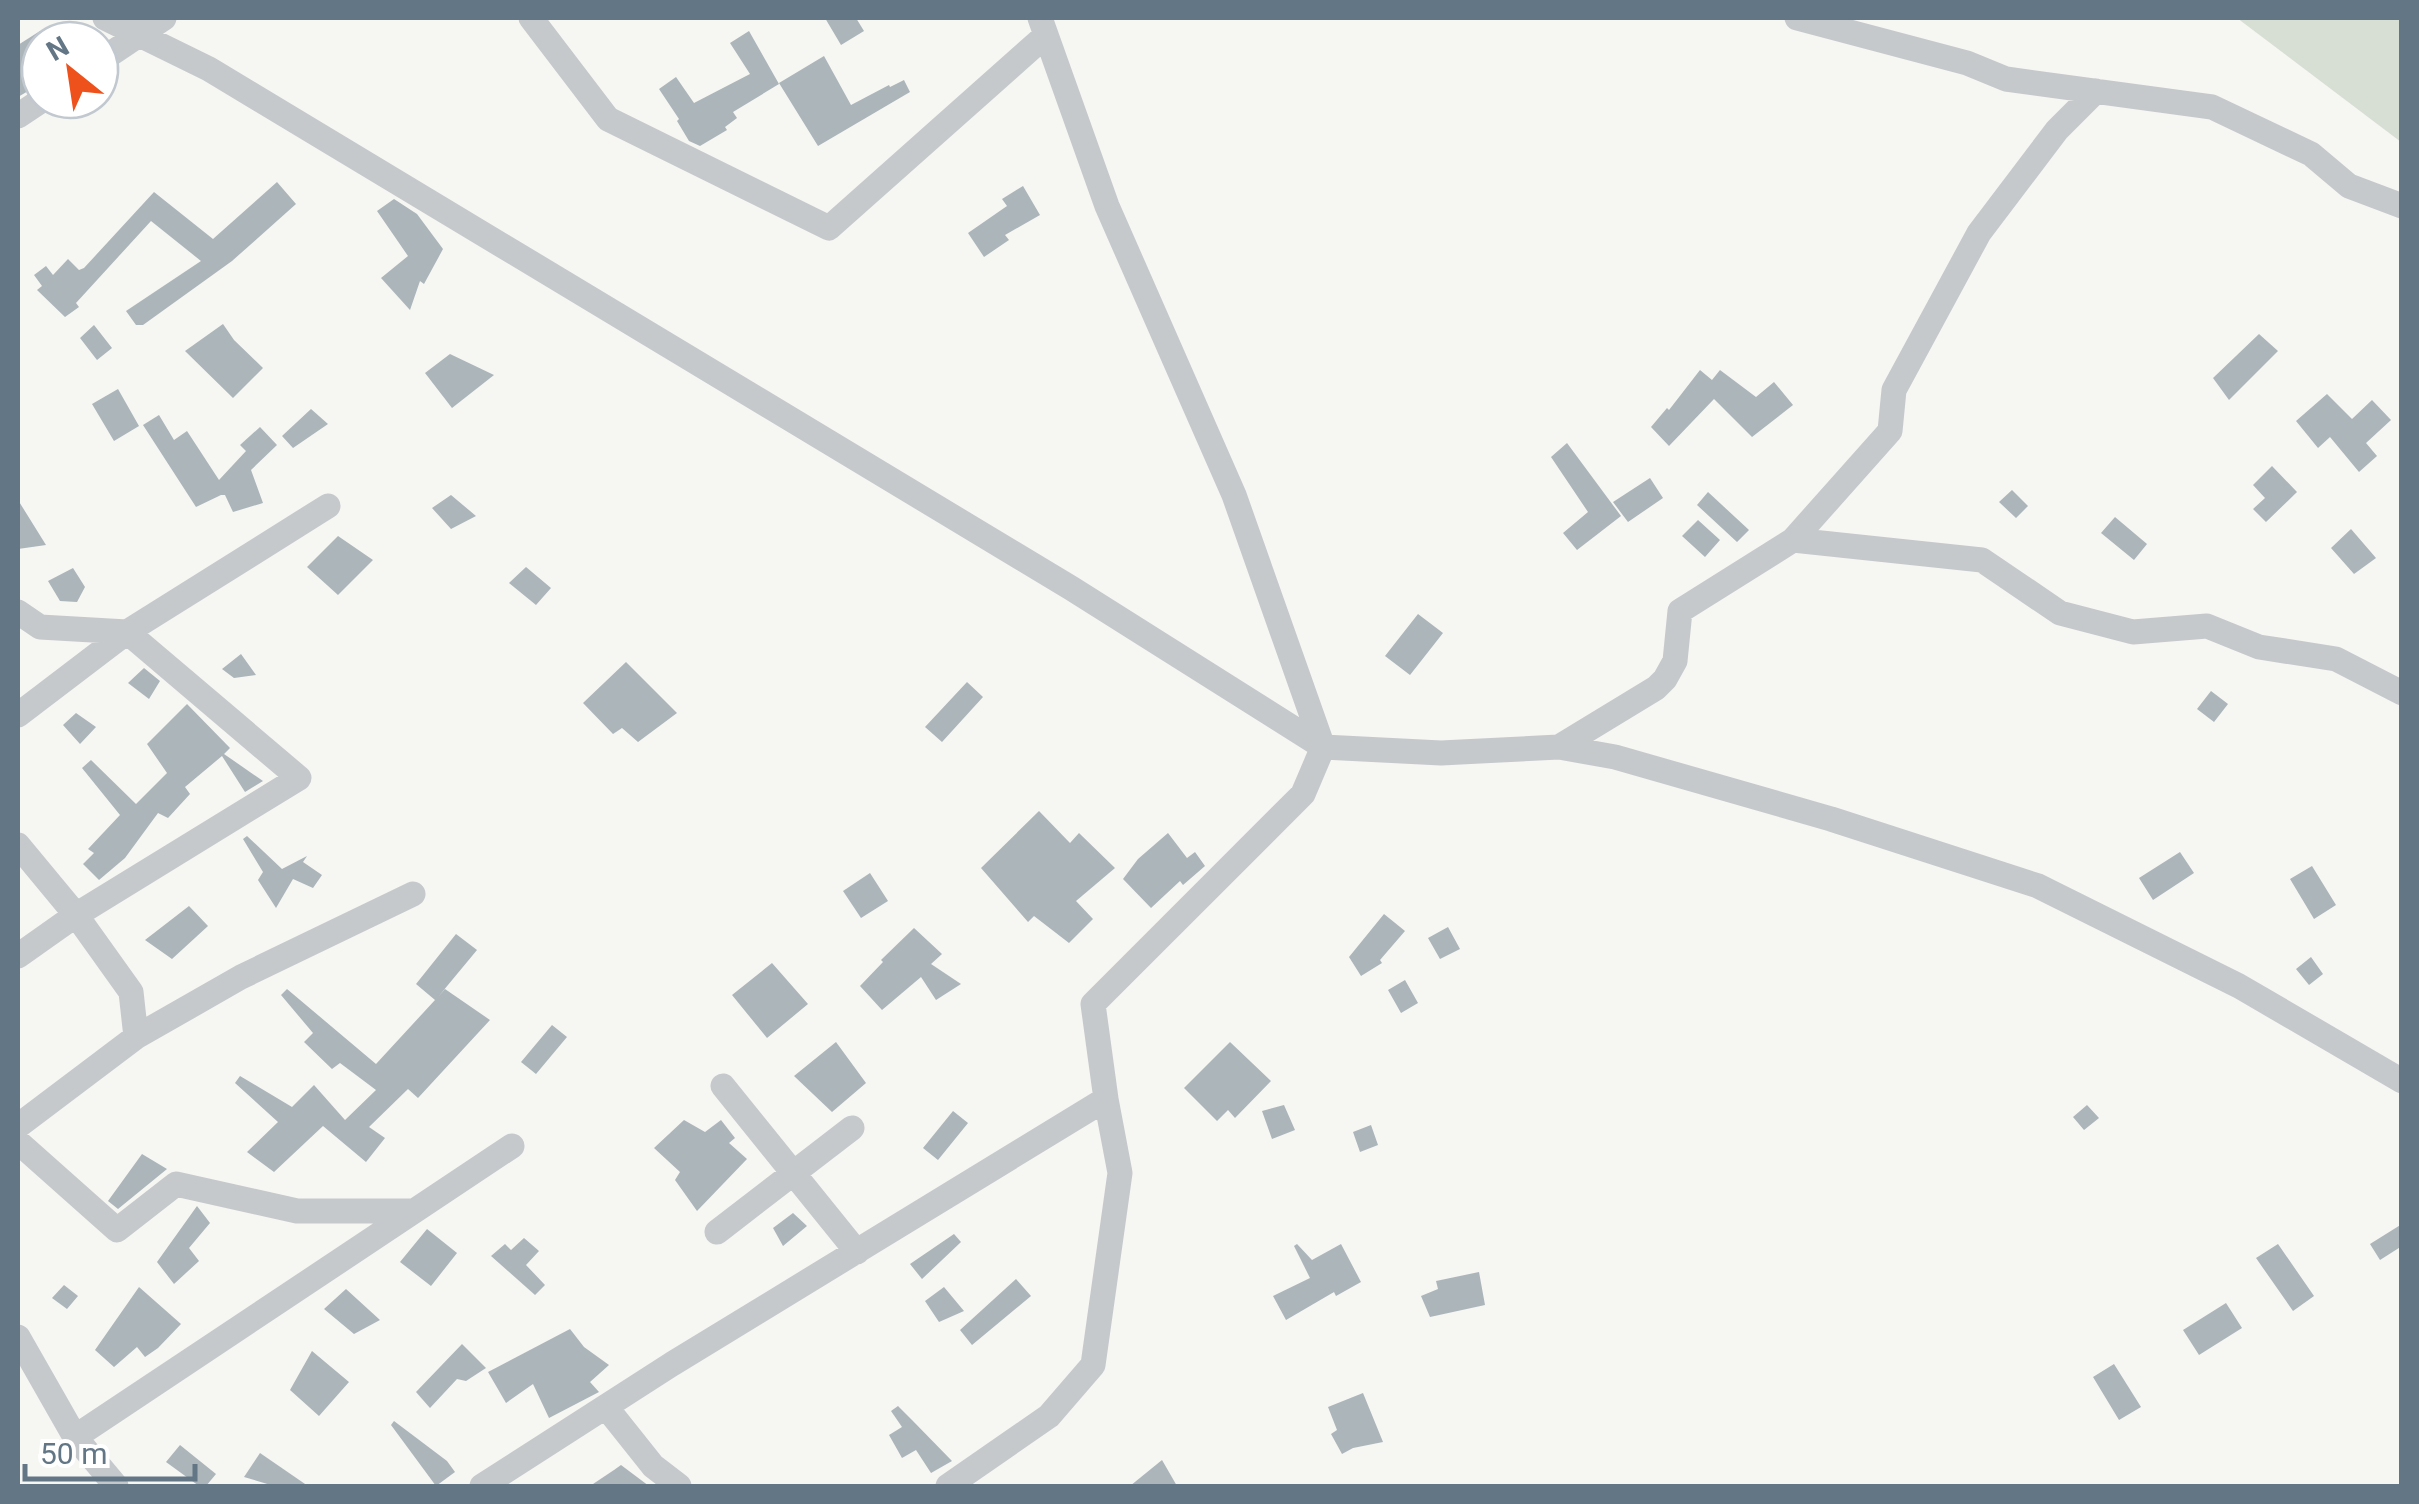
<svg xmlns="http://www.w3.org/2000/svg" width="2419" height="1504" font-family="Roboto,sans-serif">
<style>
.green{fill:#d7ded3}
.building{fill:#acb5ba}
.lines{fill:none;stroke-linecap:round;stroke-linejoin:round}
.minor{stroke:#c5c9cc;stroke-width:25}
</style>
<rect width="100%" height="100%" fill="#f6f6f3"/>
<path class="green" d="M2237 18H2401V142Z"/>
<path class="building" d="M825 18H856L864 31 841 45Z
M40 31V84L18 97V45Z
M749 31 779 84 733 112 737 118 725 127 727 130 700 146 689 141 677 121 679 119 659 89 676 77 694 103 750 74 730 43Z
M824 56 851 105 889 85 890 87 904 80 910 92 818 146 779 83Z
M277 182 296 204 232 261 143 325H136L126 311 201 261 151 221 76 303 79 307 65 317 37 290 42 286 34 275 46 266 53 275 68 259 79 270 84 268 154 192 213 239Z
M1023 186 1040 215 1005 235 1009 240 984 257 968 233 1007 206 1002 199Z
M394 199 417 214 443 249 424 284 420 281 410 310 381 278 408 256 377 211Z
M223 324 234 340 263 368 233 398 185 351Z
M94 325 112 348 97 360 80 338Z
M2259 334 2278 351 2229 400 2213 378Z
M450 354 494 375 452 408 425 373Z
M1700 370 1712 380 1720 370 1756 397 1774 382 1793 405 1752 437 1714 399 1669 446 1651 427 1667 408 1669 410Z
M118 389 139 426 114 441 92 404Z
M2327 394 2352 419 2372 400 2391 420 2366 443 2377 456 2359 472 2330 437 2318 448 2296 421Z
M311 409 328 424 293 448 282 436Z
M159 415 174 440 187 431 219 480 246 451 240 445 260 427 277 445 251 470 263 503 233 512 225 495H221L196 507 143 425Z
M1567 443 1621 516 1577 550 1563 533 1588 512 1551 457Z
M2272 466 2297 492 2266 522 2253 509 2265 498 2253 485Z
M1650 478 1663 498 1628 522 1613 502Z
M2012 490 2028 506 2016 518 1999 502Z
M1708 492 1749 530 1737 542 1697 505Z
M451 495 476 516 451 529 432 508Z
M18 500 46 545 18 549Z
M2115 517 2147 544 2134 560 2101 533Z
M1698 520 1720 540 1705 557 1682 536Z
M2351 529 2376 558 2354 574 2331 548Z
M338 536 373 560 338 595 307 567Z
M526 567 551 588 536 605 509 583Z
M73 568 85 587 77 602 60 601 48 581Z
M1418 614 1443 633 1410 675 1385 656Z
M241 654 256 675 234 678 222 669Z
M626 662 677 713 638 742 622 728 613 734 583 703Z
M144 668 160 681 149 699 128 683Z
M967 682 983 697 942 742 925 727Z
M2211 691 2228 704 2214 722 2197 709Z
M187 704 230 748 224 754 263 781 245 792 222 756 185 787 190 794 168 818 158 813 125 858 99 880 83 864 94 853 88 849 120 815 82 768 91 760 136 804 167 773 147 744Z
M76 713 96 727 80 744 63 725Z
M1039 811 1070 843 1079 833 1115 868 1076 901 1093 919 1069 943 1034 916 1028 922 981 868Z
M1168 833 1187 858 1195 852 1205 866 1183 885 1180 881 1151 908 1123 879 1138 859Z
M247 836 282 869 307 856 303 862 322 875 313 888 293 879 276 908 258 880 263 872 243 839Z
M2180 852 2194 873 2153 900 2139 878Z
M2312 866 2336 905 2314 919 2290 879Z
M870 873 888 901 861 918 843 891Z
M189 906 208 926 172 959 145 940Z
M1384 914 1405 931 1380 960 1382 963 1361 976 1349 957Z
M1448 927 1460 949 1440 959 1428 938Z
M914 928 942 954 931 964 961 984 936 1000 921 977 882 1010 860 986 883 962 881 960Z
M456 934 477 950 438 997 445 989 490 1020 418 1098 408 1089 369 1127 385 1138 366 1162 323 1126 274 1172 247 1152 278 1122 235 1083 240 1076 292 1107 314 1085 345 1120 376 1090 340 1063 332 1069 304 1042 313 1033 281 995 287 989 376 1064 435 1000 416 984Z
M2311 957 2323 974 2309 985 2296 969Z
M772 963 808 1004 767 1038 732 995Z
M1405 980 1418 1003 1401 1013 1388 990Z
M552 1025 567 1037 536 1074 521 1062Z
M836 1042 866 1083 832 1112 794 1076Z
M1230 1042 1271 1081 1235 1118 1228 1110 1217 1121 1184 1088Z
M1284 1105 1295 1130 1272 1139 1262 1111Z
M2087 1105 2099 1118 2084 1130 2073 1117Z
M953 1111 968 1123 938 1160 923 1148Z
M684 1120 705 1132 721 1120 735 1138 729 1143 747 1159 697 1211 675 1180 680 1172 654 1148Z
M1371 1125 1378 1145 1360 1152 1353 1132Z
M142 1154 167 1169 118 1209 108 1201Z
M197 1206 210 1223 189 1248 199 1261 174 1284 157 1262Z
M793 1213 807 1226 783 1246 773 1228Z
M2402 1224V1246L2380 1260 2370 1244Z
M427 1229 457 1253 431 1286 400 1262Z
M954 1234 961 1242 922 1279 910 1264Z
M524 1238 539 1251 526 1265 545 1285 535 1295 491 1256 505 1244 511 1250Z
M1297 1244 1312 1260 1341 1244 1361 1282 1336 1296 1334 1292 1286 1320 1273 1296 1310 1278 1294 1246Z
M2278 1244 2314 1296 2293 1311 2256 1258Z
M1479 1272 1485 1305 1430 1317 1421 1296 1438 1289 1436 1281Z
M1016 1279 1031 1296 972 1345 960 1330Z
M64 1285 78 1296 67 1309 52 1298Z
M139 1287 181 1324 158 1348 145 1357 137 1347 114 1367 95 1350Z
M944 1287 964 1311 939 1322 925 1301Z
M346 1289 380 1320 354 1334 324 1309Z
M2226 1303 2242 1328 2199 1355 2183 1330Z
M570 1329 584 1347 609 1365 590 1382 599 1392 549 1418 533 1384 506 1403 488 1372Z
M462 1344 486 1368 466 1381 457 1379 430 1408 416 1392Z
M312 1351 349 1382 319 1416 290 1390Z
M2114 1364 2141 1407 2119 1420 2093 1377Z
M1363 1393 1383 1442 1353 1448 1342 1454 1331 1434 1337 1430 1328 1407Z
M898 1406 912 1420 952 1461 931 1473 916 1450 902 1458 889 1435 902 1427 891 1411Z
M394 1421 447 1461 455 1472 436 1486 391 1425Z
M180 1445 216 1474 206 1486H199L166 1462Z
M260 1453 308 1486H274L244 1477Z
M1162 1460 1177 1486H1130Z
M621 1465 649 1486H590L614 1470Z"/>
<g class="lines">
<path class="minor" d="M105 18 209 69 1071 588 1323 747 1441 753 1559 747 1615 757 1831 819 2038 886 2239 986 2402 1081
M531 18 608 119 829 228 1045 36
M1797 18 1967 63 2006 79 2212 107 2311 154 2349 186 2402 206
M100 61 164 18
M18 116 42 100
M1793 540 1982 560 2060 613 2133 632 2207 626 2259 647 2336 659 2402 693
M18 612 40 627 127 632 299 778 76 915 18 956
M18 715 127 632 328 506
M1559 747 1656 688 1665 679 1675 661 1680 611 1793 540 1890 431 1894 390 1979 233 2057 130 2096 91
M18 845 76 915 131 992 136 1037
M723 1086 857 1252
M18 1126 136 1037 241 977 413 894
M18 1142 117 1230 176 1184 297 1211H414
M717 1232 852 1128
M18 1337 75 1437 116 1486
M606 1407 653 1466 679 1486
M75 1437 512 1146
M482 1486 672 1364 1106 1099 1093 1004 1303 794 1323 747 1234 495 1107 206 1040 18
M948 1486 1049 1416 1093 1365 1120 1173 1106 1099"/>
</g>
<rect width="2419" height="1504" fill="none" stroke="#637686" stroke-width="40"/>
<g transform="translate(70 70) rotate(330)"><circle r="48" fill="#ffffff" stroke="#c1c8cf" stroke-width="2.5"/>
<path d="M0-8L18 38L0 25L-18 38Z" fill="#ee511b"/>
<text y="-15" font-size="28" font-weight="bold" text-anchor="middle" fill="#637686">N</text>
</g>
<path d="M25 1464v15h170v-15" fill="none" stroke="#637686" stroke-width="5"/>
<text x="40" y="1464" font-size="30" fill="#637686" stroke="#ffffff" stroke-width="8" paint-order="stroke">50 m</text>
</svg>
